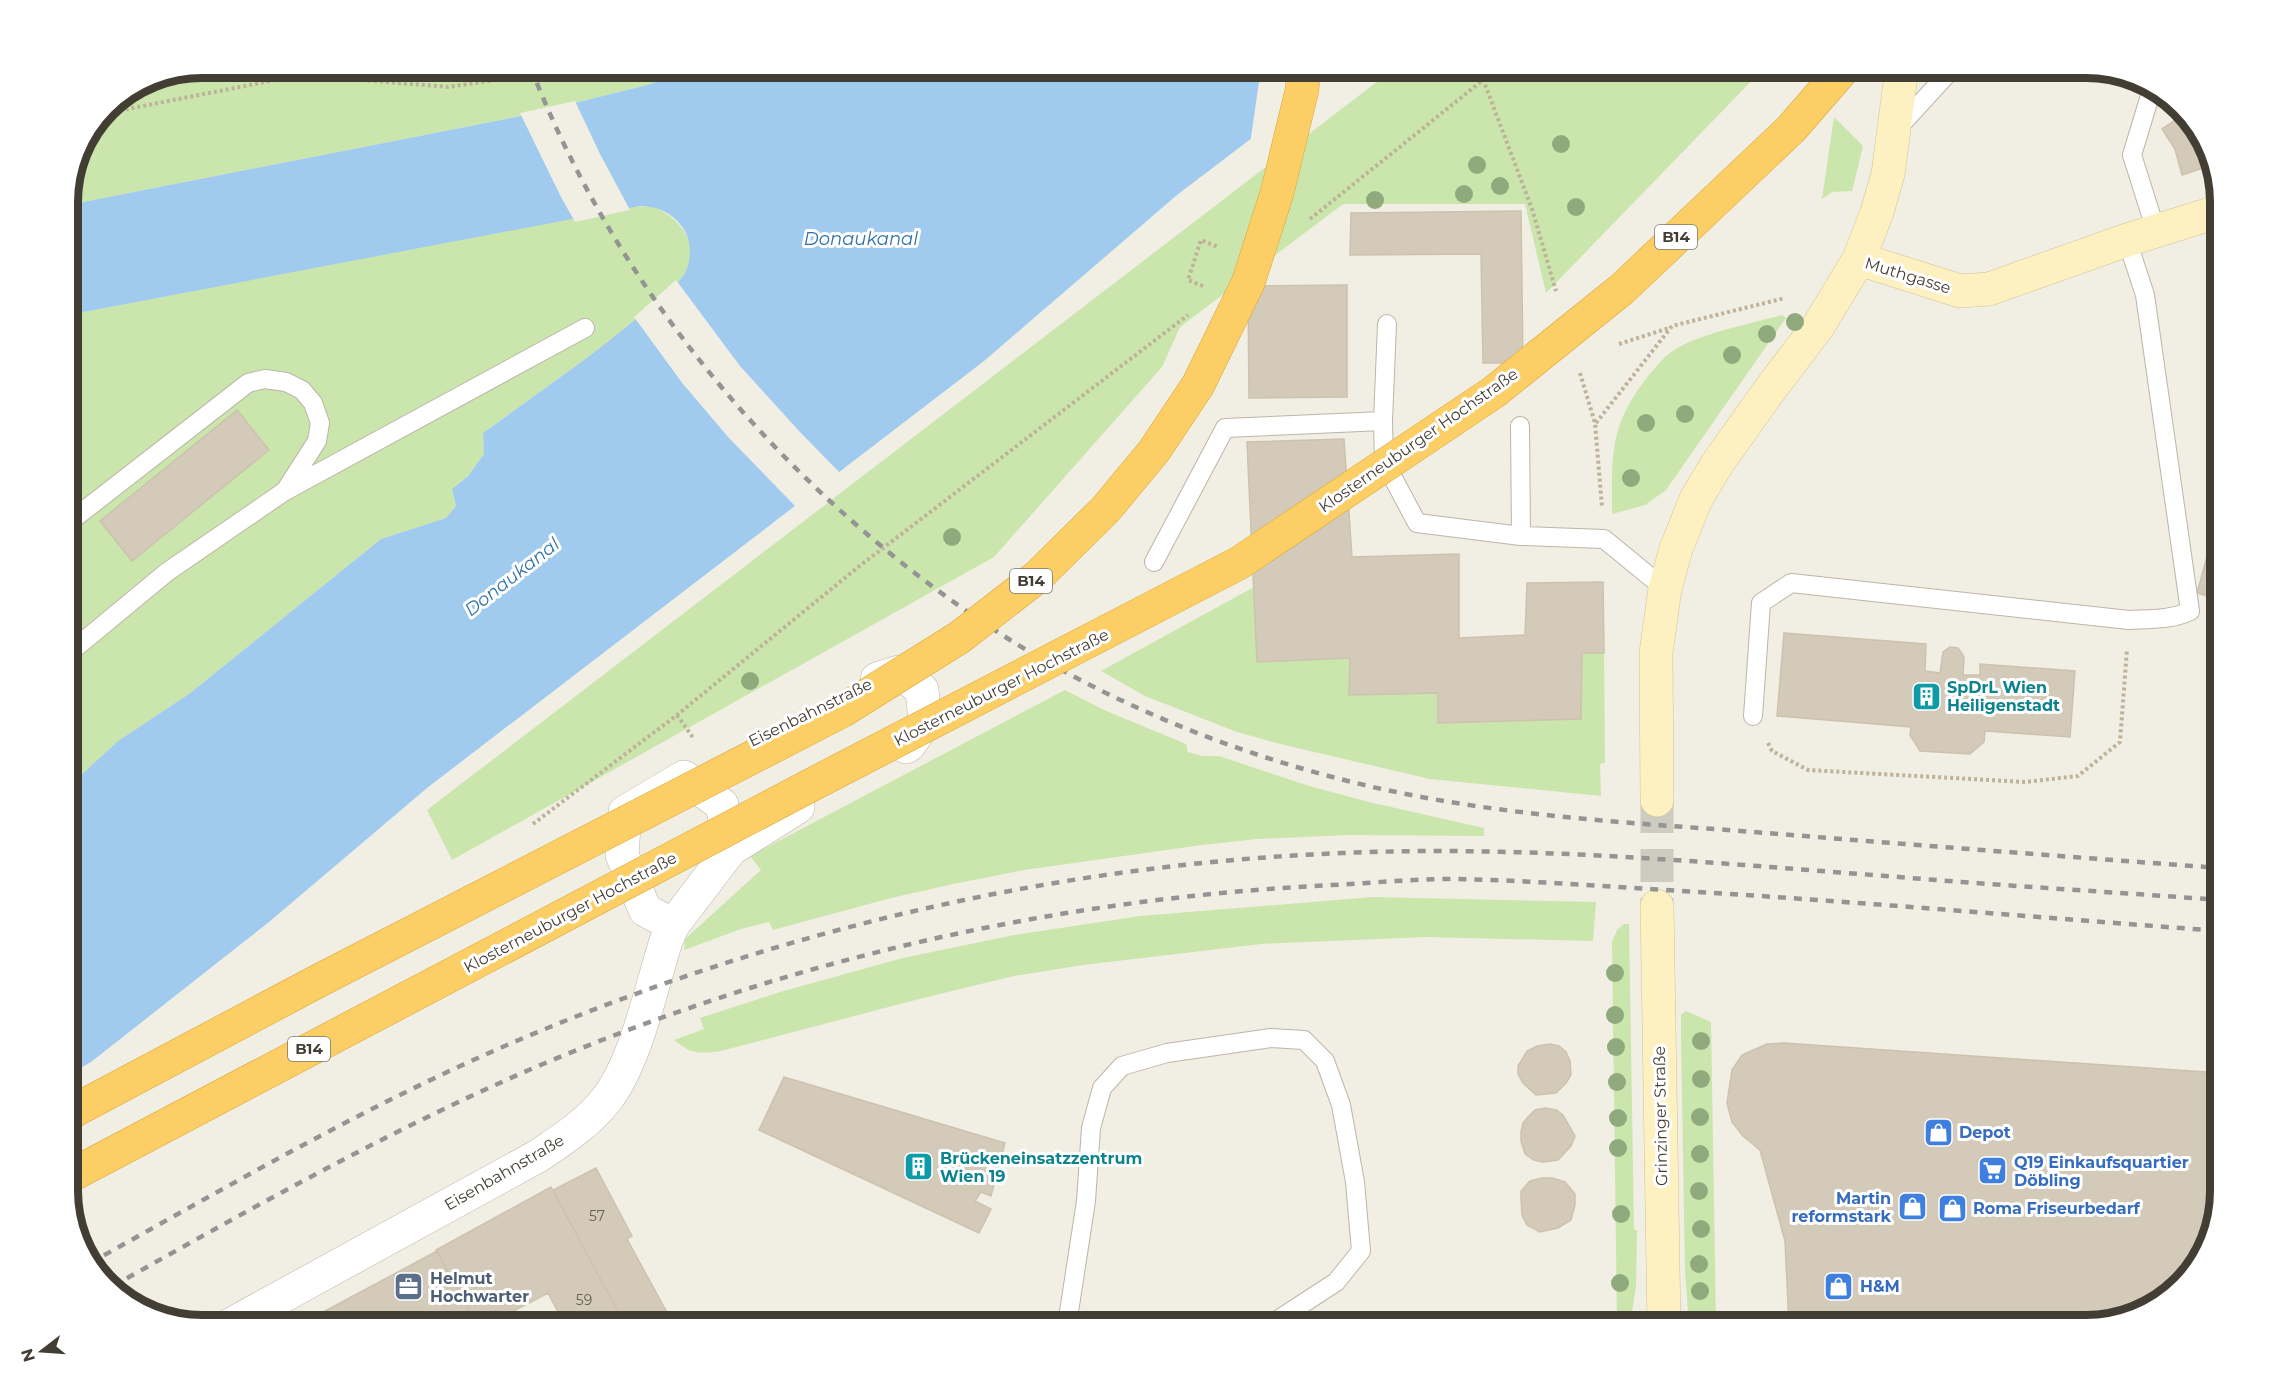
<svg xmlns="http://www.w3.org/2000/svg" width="2288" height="1393" font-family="Montserrat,sans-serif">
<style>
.green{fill:#cae6ac}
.water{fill:#a0cbee}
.pier{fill:#f1eee4}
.building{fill:#d3cab9;stroke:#cdc2ad;stroke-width:1.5}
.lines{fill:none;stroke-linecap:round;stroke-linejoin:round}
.secondary-tunnel{stroke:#cecbc1;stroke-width:33;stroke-dasharray:33 16;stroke-linecap:butt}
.lane-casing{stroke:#bdb6a7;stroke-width:20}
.street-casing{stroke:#bdb6a7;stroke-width:34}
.secondary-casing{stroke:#d1c394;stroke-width:34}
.path{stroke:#beb298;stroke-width:4;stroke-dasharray:3 3;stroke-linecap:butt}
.lane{stroke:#fff;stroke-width:18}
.street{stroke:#fff;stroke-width:33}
.secondary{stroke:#fdf1c2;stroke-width:33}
.rail{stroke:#949494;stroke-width:4.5;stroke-dasharray:8 8;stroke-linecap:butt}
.highway-bridge-casing{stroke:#daa435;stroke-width:34;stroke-linecap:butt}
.highway-bridge{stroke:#fbcf65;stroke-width:33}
.tree{fill:#91aa7d}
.labels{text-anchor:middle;stroke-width:6;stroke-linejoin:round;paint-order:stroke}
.number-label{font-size:14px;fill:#676155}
.shield{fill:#fff;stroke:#7b7871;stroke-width:1.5}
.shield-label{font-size:15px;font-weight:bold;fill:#433e34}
.street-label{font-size:16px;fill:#433e34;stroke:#fff}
.culture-label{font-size:16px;font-weight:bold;fill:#0d838f;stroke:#fff;text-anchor:start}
.shop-label{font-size:16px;font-weight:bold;fill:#366cbe;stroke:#fff;text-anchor:start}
.service-label{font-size:16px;font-weight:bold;fill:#4e5e75;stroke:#fff;text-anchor:start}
.water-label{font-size:18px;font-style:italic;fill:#3073ac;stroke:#fff}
.rim{fill:none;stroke:#433e34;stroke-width:8}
</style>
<rect width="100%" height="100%" fill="#f1eee4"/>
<path class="green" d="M202 68H700L647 85 526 115 68 205V193L78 150 107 107 151 78Z
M1395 68H1764L1546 293 1525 204H1343L1180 327 1162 367 994 557 452 860 427 810Z
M1834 117 1863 146 1852 191 1832 192 1822 199Z
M650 206C678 215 702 243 685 273 678 286 663 295 652 305 599 352 540 391 483 433L484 454 468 476 452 489 456 506 446 518 381 539 189 694 118 741 68 787V315L630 207Z
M1782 315 1786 318 1666 490 1645 505 1612 514C1612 454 1609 426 1648 376 1656 367 1663 357 1674 350 1702 333 1750 324 1782 315Z
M1254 587 1257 662 1350 658 1438 693V722L1580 719 1582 653H1604L1605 763 1600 764 1601 796 1430 779 1276 743 1237 732 1145 696 1101 671Z
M1065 690 1104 710 1186 744 1188 752 1202 756H1219L1309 786 1369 802 1484 828V836L1349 835 1257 839 1202 845 1024 870 958 883 891 898 773 930 769 922 741 929 684 950 685 939 761 870 750 856Z
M1373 897 1596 902 1593 941 1426 937 1261 944 1083 965 1014 976 923 998 721 1051C698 1054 692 1054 674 1040L704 1029 700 1018 780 992 903 958 1014 935 1140 916Z
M1624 924H1629L1634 1230H1637L1636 1286 1630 1325H1617L1612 942 1617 930Z
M1686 1011 1711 1022 1716 1325H1689L1685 1272 1681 1037V1015Z"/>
<path class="water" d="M700 68H1344L1177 195 984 361 427 788 269 922 91 1062 68 1075V787L118 741 189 694 381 539 446 518 456 506 452 489 468 476 484 454 483 433C540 391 601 351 654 303 665 294 679 284 686 271 692 257 691 240 683 228 673 213 657 206 640 206L68 315V205L526 115 647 85Z"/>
<path class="pier" d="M1261 68H1332L1331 81 1250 144Z
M575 101 600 154 630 210 575 222 560 195 520 113Z
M676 280 740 366 800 432 841 474 797 508 729 438 683 384 634 317Z"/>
<path class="building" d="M2183 115 2202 134 2212 165 2182 175 2175 149 2162 129Z
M1521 211 1523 363H1483L1481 254 1350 255 1351 213Z
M1347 285V397L1249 398 1248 286Z
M237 410 269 450 132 561 100 521Z
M1344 439 1352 557 1459 554V638L1525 635 1527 583 1603 582 1604 653H1582L1581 719 1438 723V693L1349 695 1350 658 1257 662 1247 442Z
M2220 508V600L2197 593Z
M1784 633 1926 644 1925 671 1940 673 1943 652 1950 647 1958 648 1964 657 1963 675H1980V664L2075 671 2070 737 1985 731 1984 742 1970 754 1920 751 1910 735 1911 727 1777 716Z
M1784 1043 2220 1073V1192L2202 1259 2154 1307 2087 1325H1789L1785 1241 1760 1150 1743 1136 1732 1122 1727 1103 1732 1070 1742 1055 1767 1044Z
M1550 1044 1559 1046 1566 1052 1570 1061 1571 1075 1566 1083 1556 1093 1536 1095 1523 1083 1518 1074V1066L1527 1051 1537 1046Z
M784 1077 1005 1143 991 1196 981 1192 975 1201 991 1209 979 1233 759 1130Z
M1545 1108 1556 1110 1563 1115 1575 1136 1571 1146 1558 1160 1543 1162 1534 1160 1525 1154 1521 1141V1132L1523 1123 1528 1117 1535 1110Z
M596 1168 632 1236 627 1239 671 1320 661 1325H625L553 1190Z
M1542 1178H1552L1565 1182 1575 1194V1205L1571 1220 1558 1228 1540 1232 1527 1225 1522 1215 1521 1198V1191L1530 1181Z
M551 1187 625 1325H565L548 1293 487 1325H477L436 1250Z
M437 1251 474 1320 463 1325H299Z
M693 1320H819V1325H693Z"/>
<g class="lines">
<path class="secondary-tunnel" d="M1657 800V906"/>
<defs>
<path id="lane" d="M1896 130 1953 68
M2156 231 2132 155 2149 99 2159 91
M1383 421 1387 324
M1520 426 1521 536
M287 490 585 328
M68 523 248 383 265 379 286 382 302 390 313 403 320 423 317 441 285 491 167 572 68 654
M1154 562 1225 428 1383 421 1384 461 1417 523 1521 536 1604 539 1665 589
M1753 716 1761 603 1791 583 2129 620C2150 619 2171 620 2190 611L2145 295 2127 240
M1067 1325 1086 1201 1091 1128 1102 1088 1122 1066 1167 1053 1271 1038 1304 1040 1325 1061 1341 1105 1355 1182 1361 1251 1336 1282 1270 1325"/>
<path id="street" d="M877 679 899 672 922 690 925 722 909 745 906 747
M731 849 798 807
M230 1325 538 1156C562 1140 587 1124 606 1100 636 1062 651 988 666 941L673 925 731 849 722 805 684 777 625 812 622 855 645 910 673 925"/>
<path id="secondary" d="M1859 259 1960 291 1989 289 2127 240 2220 211
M1657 800 1656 653 1665 589 1676 549 1696 499 1717 464 1769 391 1819 325 1859 259 1877 212 1888 174 1902 68
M1657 906 1664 1325"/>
</defs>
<use href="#lane" class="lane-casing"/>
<use href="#street" class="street-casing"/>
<use href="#secondary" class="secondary-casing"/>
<path class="path" d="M1483 79 1532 209 1556 291
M102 114 301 75 448 87 495 80 538 68
M1310 219 1498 68
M1203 286 1188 280 1201 240 1218 247
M1619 344 1672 327
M1580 373 1595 423 1602 507
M1596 423 1672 326 1785 298
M677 715 694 739
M1768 743 1772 751 1808 770 2025 782 2078 776 2120 742 2127 649
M533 824 677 715 857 568 1188 315"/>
<use href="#lane" class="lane"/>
<use href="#street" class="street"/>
<use href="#secondary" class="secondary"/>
<path class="rail" d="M531 68C621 301 797 504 1007 638 1109 702 1224 749 1340 779 1467 812 1598 821 1728 830 1892 843 2056 856 2220 868
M90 1263C229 1186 367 1105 514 1042 776 930 1059 864 1344 853 1529 845 1714 863 1899 877 2006 886 2113 892 2220 900
M113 1286C247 1211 381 1135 522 1073 780 961 1051 899 1332 885 1372 883 1412 879 1453 879 1518 880 1585 885 1650 889 1840 900 2030 917 2220 931"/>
<defs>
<path id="highway-bridge" d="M68 1114 320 980 842 711 960 637 1037 577 1105 510 1154 451 1198 385 1248 283 1277 193 1302 90 1304 68
M68 1177 815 783 1239 563 1494 392 1622 289 1791 129 1844 68"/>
</defs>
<use href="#highway-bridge" class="highway-bridge-casing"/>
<use href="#highway-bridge" class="highway-bridge"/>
</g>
<g class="tree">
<circle cx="1561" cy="144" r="9"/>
<circle cx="1477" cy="165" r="9"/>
<circle cx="1500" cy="186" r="9"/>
<circle cx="1464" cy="194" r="9"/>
<circle cx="1375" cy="200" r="9"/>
<circle cx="1576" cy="207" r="9"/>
<circle cx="1795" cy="322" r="9"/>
<circle cx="1767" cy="334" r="9"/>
<circle cx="1732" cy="355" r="9"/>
<circle cx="1685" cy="414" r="9"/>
<circle cx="1646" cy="423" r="9"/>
<circle cx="1631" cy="478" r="9"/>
<circle cx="952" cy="537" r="9"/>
<circle cx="750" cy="681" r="9"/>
<circle cx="1615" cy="973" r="9"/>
<circle cx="1615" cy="1015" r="9"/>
<circle cx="1701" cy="1041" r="9"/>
<circle cx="1616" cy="1047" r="9"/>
<circle cx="1701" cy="1079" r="9"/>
<circle cx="1617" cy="1082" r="9"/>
<circle cx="1700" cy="1117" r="9"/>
<circle cx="1618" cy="1118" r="9"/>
<circle cx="1618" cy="1148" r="9"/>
<circle cx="1700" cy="1154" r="9"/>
<circle cx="1699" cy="1191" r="9"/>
<circle cx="1621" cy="1214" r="9"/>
<circle cx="1701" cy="1229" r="9"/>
<circle cx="1699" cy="1264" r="9"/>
<circle cx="1620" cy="1283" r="9"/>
<circle cx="1700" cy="1291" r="9"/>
</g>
<defs>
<symbol id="building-square" viewBox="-11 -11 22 22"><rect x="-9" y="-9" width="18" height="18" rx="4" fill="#0f9aa8" stroke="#fff"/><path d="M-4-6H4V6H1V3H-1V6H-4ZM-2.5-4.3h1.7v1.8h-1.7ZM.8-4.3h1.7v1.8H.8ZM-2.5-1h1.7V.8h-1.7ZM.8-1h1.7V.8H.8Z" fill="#fff"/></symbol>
<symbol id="shop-square" viewBox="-11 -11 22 22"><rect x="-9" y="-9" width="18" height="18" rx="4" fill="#3f7fe0" stroke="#fff"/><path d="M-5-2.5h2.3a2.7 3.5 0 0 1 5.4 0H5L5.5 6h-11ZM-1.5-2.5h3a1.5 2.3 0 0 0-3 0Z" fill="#fff"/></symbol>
<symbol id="supermarket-square" viewBox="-11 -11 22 22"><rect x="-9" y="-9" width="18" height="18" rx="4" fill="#3f7fe0" stroke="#fff"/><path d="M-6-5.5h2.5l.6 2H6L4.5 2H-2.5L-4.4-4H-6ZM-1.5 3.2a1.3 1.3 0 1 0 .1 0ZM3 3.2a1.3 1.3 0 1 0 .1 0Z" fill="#fff"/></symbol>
<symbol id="office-square" viewBox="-11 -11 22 22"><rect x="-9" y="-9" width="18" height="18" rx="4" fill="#5c6f8a" stroke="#fff"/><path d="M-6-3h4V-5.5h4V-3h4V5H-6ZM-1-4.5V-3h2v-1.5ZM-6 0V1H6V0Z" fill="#fff"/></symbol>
</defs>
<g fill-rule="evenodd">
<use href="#building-square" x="1910" y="680" width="33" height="33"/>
<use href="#shop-square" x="1922" y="1116" width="33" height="33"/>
<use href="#building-square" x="902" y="1150" width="33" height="33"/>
<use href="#supermarket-square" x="1976" y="1154" width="33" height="33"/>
<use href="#shop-square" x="1896" y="1190" width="33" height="33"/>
<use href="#shop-square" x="1936" y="1192" width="33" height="33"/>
<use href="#shop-square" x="1822" y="1270" width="33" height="33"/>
<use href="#office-square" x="392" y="1270" width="33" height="33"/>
</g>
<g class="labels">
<g class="number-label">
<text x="597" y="1221">57</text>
<text x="584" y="1305">59</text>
</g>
<g class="shield">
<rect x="1655" y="225" width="42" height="24" rx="4.5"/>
<rect x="1010" y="569" width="42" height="24" rx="4.5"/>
<rect x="288" y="1037" width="42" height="24" rx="4.5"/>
</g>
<g class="shield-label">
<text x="1676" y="242">B14</text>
<text x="1031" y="586">B14</text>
<text x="309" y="1054">B14</text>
</g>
<g class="street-label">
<text transform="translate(1908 275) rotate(17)" y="6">Muthgasse</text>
<text transform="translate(1418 440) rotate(-35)" y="6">Klosterneuburger Hochstraße</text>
<text transform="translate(1001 687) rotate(-27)" y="6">Klosterneuburger Hochstraße</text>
<text transform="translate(810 712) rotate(-26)" y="6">Eisenbahnstraße</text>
<text transform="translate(570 912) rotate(-28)" y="6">Klosterneuburger Hochstraße</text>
<text transform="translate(1660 1116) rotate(-91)" y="6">Grinzinger Straße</text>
<text transform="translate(504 1172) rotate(-30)" y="6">Eisenbahnstraße</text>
</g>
<g class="culture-label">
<text x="1947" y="693">SpDrL Wien<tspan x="1947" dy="18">Heiligenstadt</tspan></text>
<text x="940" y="1164">Brückeneinsatzzentrum<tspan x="940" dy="18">Wien 19</tspan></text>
</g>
<g class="shop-label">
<text x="1959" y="1138">Depot</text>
<text x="2014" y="1168">Q19 Einkaufsquartier<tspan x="2014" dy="18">Döbling</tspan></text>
<text x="1891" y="1204" text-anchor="end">Martin<tspan x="1891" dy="18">reformstark</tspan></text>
<text x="1973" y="1214">Roma Friseurbedarf</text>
<text x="1860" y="1292">H&amp;M</text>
</g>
<g class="service-label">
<text x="430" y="1284">Helmut<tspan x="430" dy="18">Hochwarter</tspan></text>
</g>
<g class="water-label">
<text x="861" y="245">Donaukanal</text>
<text transform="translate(512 577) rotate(-38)" y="6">Donaukanal</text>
</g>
</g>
<path d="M0 0H2288V1393H0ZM202 78H2086A124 124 0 0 1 2210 202V1191A124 124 0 0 1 2086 1315H202A124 124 0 0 1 78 1191V202A124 124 0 0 1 202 78Z" fill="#fff" fill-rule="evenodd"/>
<path class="rim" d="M202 78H2086A124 124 0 0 1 2210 202V1191A124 124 0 0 1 2086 1315H202A124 124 0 0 1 78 1191V202A124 124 0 0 1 202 78Z"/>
<g transform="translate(42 1351) rotate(253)" stroke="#ffffff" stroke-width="4.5" paint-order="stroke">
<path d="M0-4.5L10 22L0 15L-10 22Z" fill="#433e34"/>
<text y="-9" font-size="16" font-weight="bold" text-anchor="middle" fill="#433e34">N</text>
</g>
</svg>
